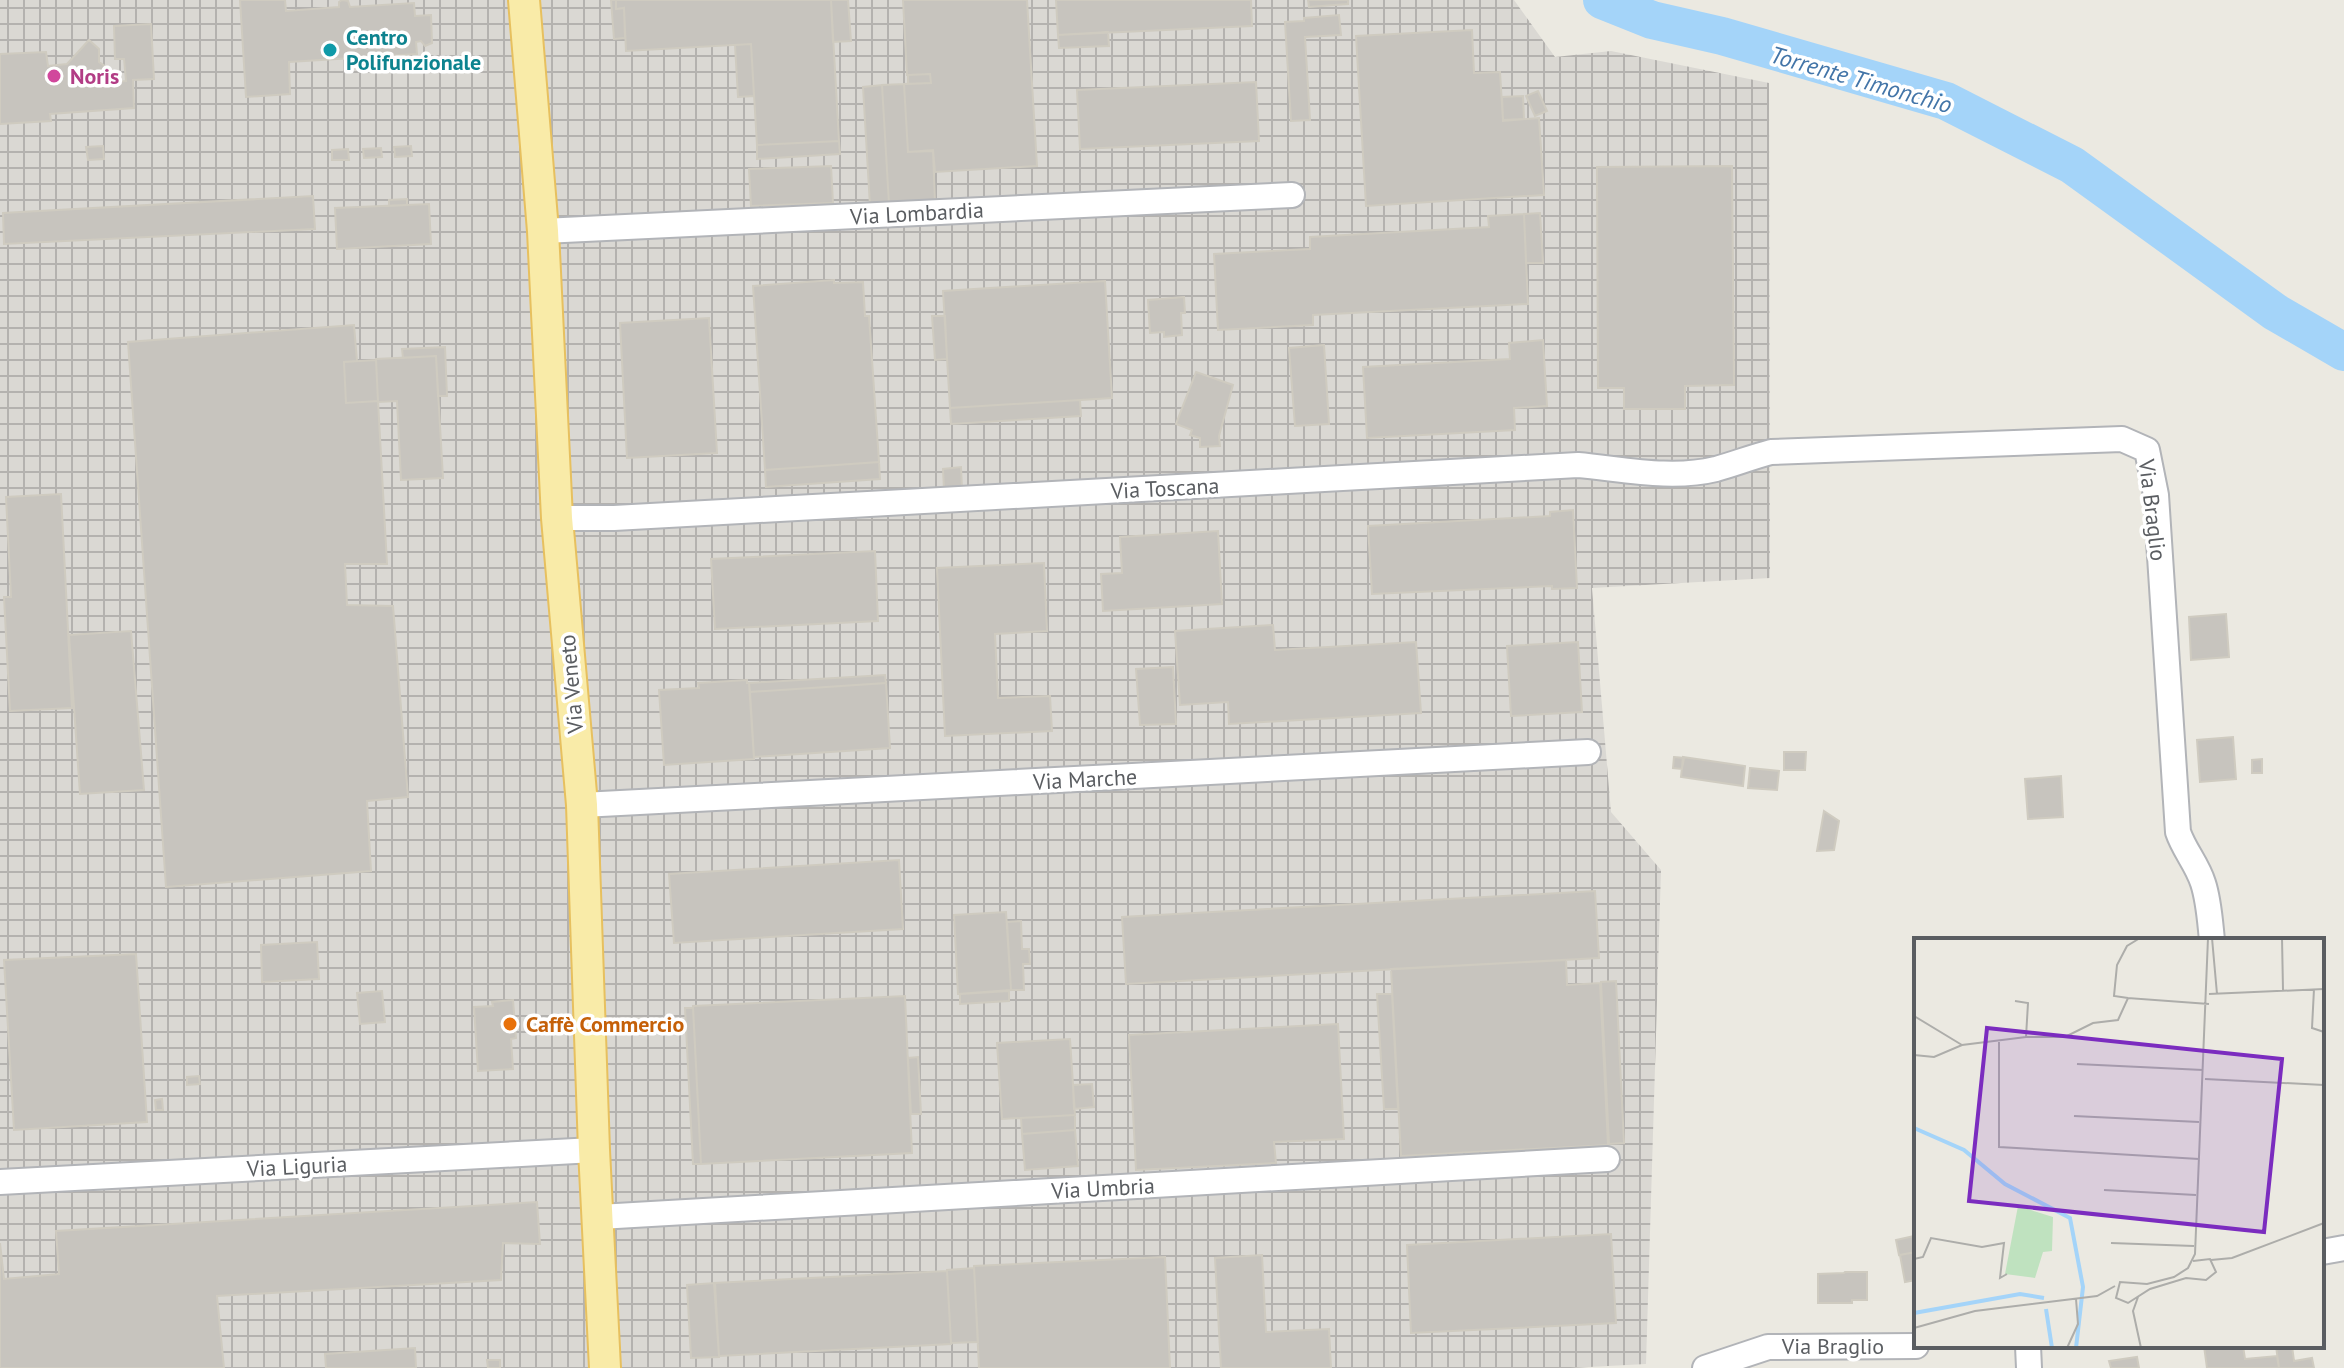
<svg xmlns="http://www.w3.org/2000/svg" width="2344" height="1368" font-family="'PT Sans',sans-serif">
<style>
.industrial{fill:url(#industrial-grid)}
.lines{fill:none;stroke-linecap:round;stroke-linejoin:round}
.river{stroke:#a4d4f9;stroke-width:38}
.building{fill:#c7c4be;stroke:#cfcbc0;stroke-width:2}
.minor-casing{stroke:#b2b4b8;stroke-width:28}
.major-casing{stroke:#e7c05f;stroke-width:34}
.minor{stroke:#fff;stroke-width:24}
.major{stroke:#f9eba8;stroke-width:30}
.culture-dot{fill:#0f9aa8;stroke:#fff;stroke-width:3}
.hotel-dot{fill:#d1479c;stroke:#fff;stroke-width:3}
.food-dot{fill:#e8710a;stroke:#fff;stroke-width:3}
.labels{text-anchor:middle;stroke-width:7;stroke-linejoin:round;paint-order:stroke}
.culture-label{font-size:22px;font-weight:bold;fill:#0d838f;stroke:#fff;text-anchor:start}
.hotel-label{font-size:22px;font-weight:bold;fill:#b23c85;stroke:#fff;text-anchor:start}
.street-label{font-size:22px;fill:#5a5d61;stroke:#fff}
.food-label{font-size:22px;font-weight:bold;fill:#c56008;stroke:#fff;text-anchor:start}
.water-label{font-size:24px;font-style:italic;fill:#4375a8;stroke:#fff}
.inset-river{fill:none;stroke:#a4d4f9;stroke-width:4}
.inset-road{fill:none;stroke:#adadaa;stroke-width:2}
.view{fill:#7b2cbf;fill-opacity:0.15;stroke:#7b2cbf;stroke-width:4}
.inset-edge{fill:none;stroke:#5a5d61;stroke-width:4}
</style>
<defs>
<pattern id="industrial-grid" width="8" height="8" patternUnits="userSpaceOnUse" patternTransform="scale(2)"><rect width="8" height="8" fill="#dad8d3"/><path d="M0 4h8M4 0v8" fill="none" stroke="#b4b2af"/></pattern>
</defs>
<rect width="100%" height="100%" fill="#ebe9e1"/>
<path class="industrial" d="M0 0H1514L1555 57 1611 51 1769 83 1770 578 1592 588 1611 812 1661 870 1646 1364 1570 1368H0Z"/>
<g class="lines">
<path class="river" d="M1602 0 1652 20 1722 36 1946 101 2072 165 2275 312 2344 352"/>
</g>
<path class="building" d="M240 0H285L286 11 339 7V2L342 0 348 1 350 7 414 3 415 16 431 15 432 43 425 46 421 41 416 42 417 54 289 62 290 94 246 97Z
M611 0H616V9L624 8 625 38 614 39Z
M616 0H831L839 141 757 145 751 44 626 51 624 8 616 9Z
M831 0H848L851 41 833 42Z
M903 0H1027L1037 166 935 172 933 150 908 152 904 84 931 83 930 74 907 75Z
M1056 0H1251L1252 26 1058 35Z
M1308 0H1348V4L1309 7Z
M1339 15 1341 35 1305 37 1310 120 1291 121 1285 22 1304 21V18Z
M151 24 154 79 133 80 134 108 50 114 51 121 0 124V54L46 52 48 66 67 64 89 40 99 49V62L111 70 105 79V83L126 81 124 59H115L114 26Z
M1472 30 1474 73 1500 72 1503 121 1539 118 1544 195 1366 206 1356 36Z
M1108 32 1109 46 1059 48 1058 35Z
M751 44 754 96 738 97 735 45Z
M930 74 931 83 908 84V75Z
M1256 82 1259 141 1080 149 1077 90Z
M904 84 908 152 933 151 935 202 889 204 882 85Z
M882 85 889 204 870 206 863 87Z
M1538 91 1547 111 1535 116 1526 96Z
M1523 96 1524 119 1503 120 1502 97Z
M839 141 840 154 757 159V145Z
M103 146 104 159 88 160 86 147Z
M411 146 412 156 395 157 394 147Z
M381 148 382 157 364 158 363 149Z
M348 149 349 160H332V150Z
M831 166 833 203 751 206 749 169Z
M1732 166 1734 385 1685 386V409H1624V388H1598L1597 167Z
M313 196 315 229 4 244 3 213Z
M407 199V205L389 206V200Z
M429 204 431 244 337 249 335 208Z
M1540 213 1543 263H1526L1524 214Z
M1524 214 1528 304 1313 315V325L1218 330 1214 254 1310 249V237L1489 227 1488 216Z
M834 280V283L863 282 865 316H869L879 462 765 470 753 286Z
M1105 281 1112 398 950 408 943 291Z
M1184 297 1185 313H1181L1182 335 1164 337V332L1150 333 1148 300Z
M932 316H945L947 359 935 360Z
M709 318 717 453 627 458 620 323Z
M354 325 357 361 344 362 346 403 378 401 387 564H345L347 605 393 606 408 797 367 801 371 871 166 887 128 342Z
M1543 340 1547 406 1514 408 1515 430 1367 438 1363 367 1510 359 1509 343Z
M1324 345 1329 424 1295 426 1289 348Z
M445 347 447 396H438L436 356 403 358 402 349Z
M436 356 443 478 401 480 397 401 378 402 376 359Z
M376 360 378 401 346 403 344 362Z
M1196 372 1233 385 1219 436 1220 446 1200 447V438L1190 435 1192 430 1176 424Z
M1080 400 1081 416 951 424 950 408Z
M879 462 880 479 766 487 765 470Z
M961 467 962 489 944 490 943 469Z
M61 494 72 708 10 711 4 597H11L6 497Z
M1573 510 1577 588 1552 589V586L1372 594 1368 526 1550 516V512Z
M1218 531 1222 604 1103 611 1101 574 1122 573 1120 537Z
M875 551 878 621 715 629 711 559Z
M1044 563 1047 631 995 634 998 698 1050 696 1052 731 945 736 937 568Z
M2226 614 2229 657 2191 660 2189 617Z
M1273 625 1275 650 1416 642 1421 713 1229 724 1228 702 1180 705 1175 631Z
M131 631 144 790 80 794 69 635Z
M1578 642 1582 712 1511 716 1507 646Z
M1173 667 1176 724 1140 725 1136 669Z
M885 675 886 683 750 692 749 683Z
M747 680V683H749L754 759 664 765 659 690 699 688 698 683Z
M886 683 890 748 754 757 750 692Z
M2233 737 2236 779 2200 782 2197 740Z
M1784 752H1806L1805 770H1784Z
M1674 757 1684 758 1682 769 1673 768Z
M1683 757 1745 766 1743 786 1681 777Z
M2262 759V773H2252V760Z
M1750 768 1779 771 1777 790 1748 788Z
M2061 776 2063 817 2028 819 2025 779Z
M1824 811 1839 821 1834 850 1817 851Z
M899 860 903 929 674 943 669 874Z
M1595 891 1599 958 1126 984 1122 917Z
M1006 912 1011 990 958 994 954 915Z
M1021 921 1022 949H1029L1030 964H1023L1024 990H1011L1007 922Z
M317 942 319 979 262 982 261 945Z
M136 954 147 1122 14 1130 4 960Z
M1566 960 1567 985 1600 983 1608 1145 1401 1156 1391 969Z
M1616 981 1624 1143 1609 1144 1601 982Z
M382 991 385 1022 360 1024 357 993Z
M1009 991V1001L960 1004V994Z
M1377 994H1392L1398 1109H1384Z
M905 996 912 1153 701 1164 693 1006Z
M513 1000 516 1038 511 1039 513 1069 478 1071 474 1007 493 1006 492 1002Z
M685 1008H693L701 1164H693Z
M1338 1024 1344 1139 1274 1142 1276 1163 1136 1170 1129 1035Z
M1070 1039 1075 1115 1002 1119 997 1043Z
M918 1057 921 1114H911L908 1058Z
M199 1076 200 1084 187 1085V1077Z
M1092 1084 1094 1107 1074 1109 1073 1085Z
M162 1099 163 1110H156L155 1100Z
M1075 1115V1130L1022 1134 1021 1118Z
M1075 1130 1078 1166 1025 1170 1022 1134Z
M537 1202 540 1244 503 1243 501 1280 217 1296 224 1368H0V1243L4 1279 59 1274 56 1231Z
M1611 1234 1616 1323 1411 1333 1407 1245Z
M1914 1236 1916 1252 1899 1255 1896 1240Z
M1916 1252V1280L1905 1282 1900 1255Z
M1262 1255 1266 1332 1329 1329 1331 1368H1221L1215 1258Z
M1165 1257 1170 1368H979L974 1266Z
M974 1268 978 1342 951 1343 947 1270Z
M947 1271 951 1344 719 1356 714 1283Z
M1845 1272H1867V1300H1852V1303H1818V1274L1844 1273Z
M715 1283 719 1357 691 1358 687 1285Z
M2204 1346H2243L2245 1359 2277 1356 2279 1368H2207Z
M2276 1346H2292L2294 1361 2312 1358 2314 1368H2279Z
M415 1348 416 1368H326L325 1354Z
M2137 1357 2139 1368H2111L2109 1361Z
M487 1360H500V1368H488Z"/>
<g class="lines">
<defs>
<path id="minor" d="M543 231 1292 195
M557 518H614L1578 465C1623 469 1671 480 1716 469 1734 464 1752 457 1771 452L2122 439 2147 450 2156 495 2178 832C2184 850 2197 864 2203 883 2209 901 2210 922 2212 940
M582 805 1588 752
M0 1182 594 1150
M599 1217 1607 1159
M2322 1252 2344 1248
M2028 1346 2029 1368
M1705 1368 1768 1347 1916 1346"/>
<path id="major" d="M524 0 543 231 557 518 582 805 594 1150 605 1368"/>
</defs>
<use href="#minor" class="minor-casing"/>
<use href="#major" class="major-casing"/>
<use href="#minor" class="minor"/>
<use href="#major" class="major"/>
</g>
<circle class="culture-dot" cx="330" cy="50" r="8"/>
<circle class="hotel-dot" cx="54" cy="76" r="8"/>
<circle class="food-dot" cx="510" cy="1024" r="8"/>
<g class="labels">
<g class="culture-label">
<text x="346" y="45">Centro<tspan x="346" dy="25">Polifunzionale</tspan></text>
</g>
<g class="hotel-label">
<text x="70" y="84">Noris</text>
</g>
<g class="street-label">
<text transform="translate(917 213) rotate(-3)" y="8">Via Lombardia</text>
<text transform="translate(1165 488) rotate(-3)" y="8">Via Toscana</text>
<text transform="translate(2153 510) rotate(83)" y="8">Via Braglio</text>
<text transform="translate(571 684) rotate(-95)" y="8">Via Veneto</text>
<text transform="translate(1085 779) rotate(-3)" y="8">Via Marche</text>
<text transform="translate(297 1166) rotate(-3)" y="8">Via Liguria</text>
<text transform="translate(1103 1188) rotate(-3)" y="8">Via Umbria</text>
<text x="1833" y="1354">Via Braglio</text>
</g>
<g class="food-label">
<text x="526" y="1032">Caffè Commercio</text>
</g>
<g class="water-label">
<text transform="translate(1861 80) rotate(16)" y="8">Torrente Timonchio</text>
</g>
</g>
<g transform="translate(1914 938)">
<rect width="410" height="410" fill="#ebe9e1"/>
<path d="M104 268 139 279 138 313 129 314 121 340 91 336Z" fill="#bfe2bf"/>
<path class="inset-river" d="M0 190 50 212 91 246 156 280 169 349 162 410M132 371 138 410M0 375 106 356 130 360"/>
<path class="inset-road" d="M298 0 303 56M368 0 369 52M400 51 398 90 410 94M295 56 410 51M214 60 200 58 203 27 213 8 226 0M101 63 114 65 112 99M0 78 48 107M85 104V209L285 221M0 117 20 119 48 107 112 99H151L179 85 204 82 214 60 295 66M163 126 289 132M291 141 410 147M160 178 285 184M190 252 282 257M197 305 280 308M0 321 9 319 17 300 68 309 90 305 86 340 93 336M297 322 318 320 410 285M279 323 296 321 302 334 292 342 272 340 236 351 214 365 202 360 206 344 233 346 260 339 274 330 281 316 294 0M224 359 219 373 227 410M0 390 61 373 183 358 201 348M153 410 164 386 162 361"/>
<path class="view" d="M73 90 368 121 350 294 55 263Z"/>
<rect width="410" height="410" class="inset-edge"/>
</g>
</svg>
